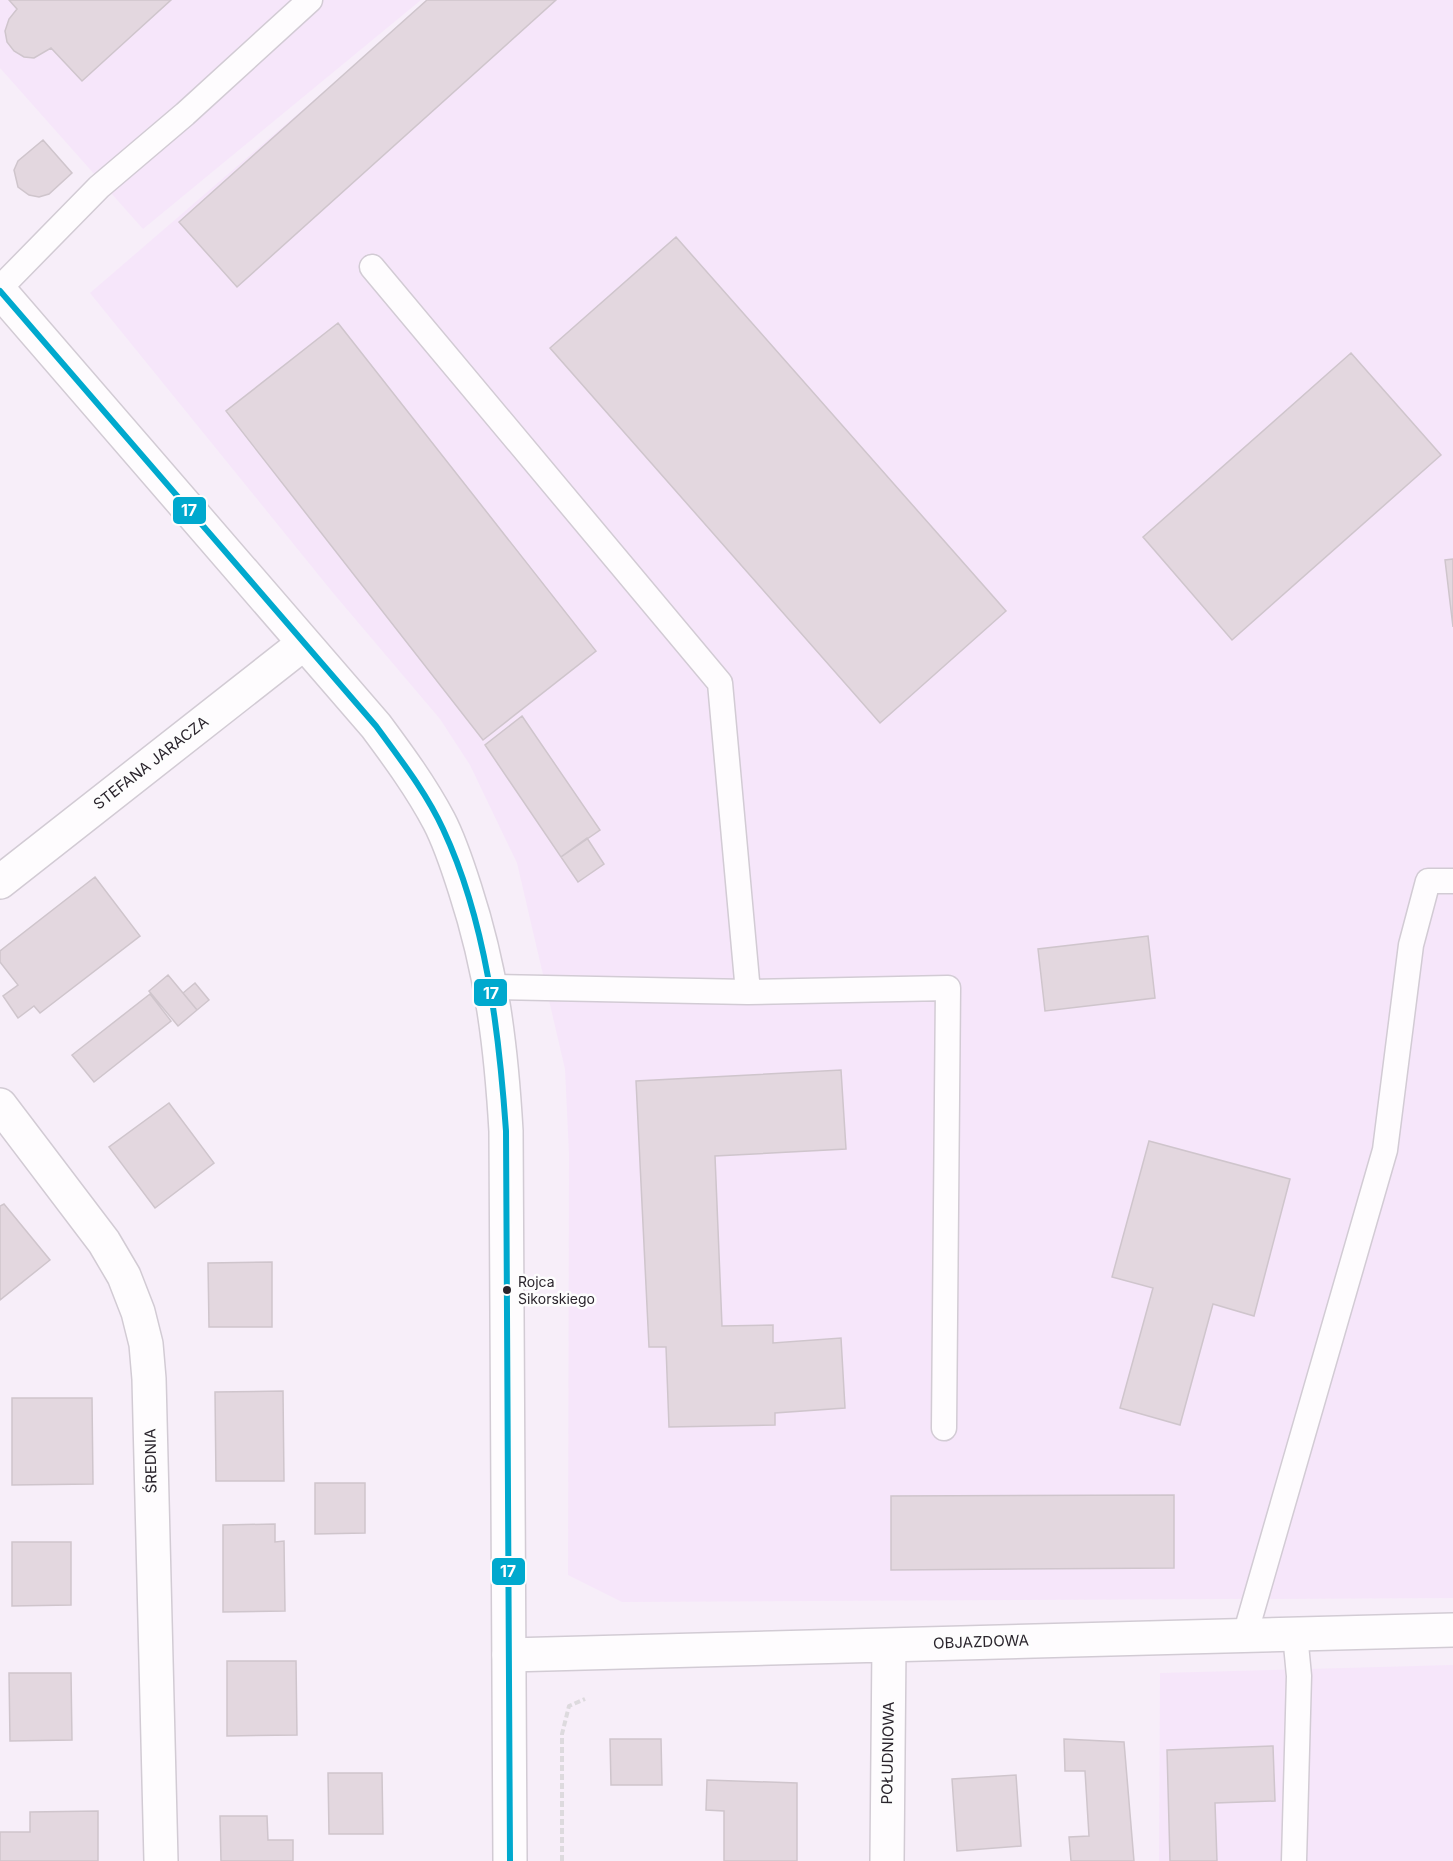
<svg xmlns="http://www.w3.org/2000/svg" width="1453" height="1861" font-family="Inter,sans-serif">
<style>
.built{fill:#f6e6fa}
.building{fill:#e3d7df;stroke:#cfc5cc;stroke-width:1.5}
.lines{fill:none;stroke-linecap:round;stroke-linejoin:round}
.service-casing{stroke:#d2cbd4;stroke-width:27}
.minor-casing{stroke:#d2cbd4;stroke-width:36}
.tertiary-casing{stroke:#d2cbd4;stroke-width:36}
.path{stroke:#dddade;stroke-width:4;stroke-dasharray:6 3;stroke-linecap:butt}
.service{stroke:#fefcfe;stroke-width:24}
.minor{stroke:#fefcfe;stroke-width:33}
.tertiary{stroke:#fefcfe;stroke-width:33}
.bus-1-casing{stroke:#fdfdfd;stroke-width:10}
.bus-1{stroke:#00a9ce;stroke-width:6}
.bus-dot{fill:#2a242c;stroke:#fdfdfd;stroke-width:2}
.labels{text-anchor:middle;stroke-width:5;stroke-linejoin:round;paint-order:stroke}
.bus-label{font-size:14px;fill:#2a242c;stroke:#fdfdfd;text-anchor:start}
.street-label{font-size:15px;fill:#2a242c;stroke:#fdfdfd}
.line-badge{stroke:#fdfdfd;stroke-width:2}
.badge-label{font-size:16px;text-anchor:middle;font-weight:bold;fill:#fff}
</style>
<rect width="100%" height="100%" fill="#f7eef9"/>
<path class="built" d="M0 0H421L143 229 0 68Z
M430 0H1453V1598L622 1602 568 1575 569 1154 565 1069 517 863 470 765 440 719 334 594 90 293Z
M1453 1665V1861H1159L1160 1673Z"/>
<path class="building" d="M9 0H171L82 81 51 48 34 58 24 57 14 51 7 42 5 31 9 19 17 9Z
M427 0H556L237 287 179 222Z
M43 140 72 173 49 194 39 197 29 195 18 187 14 170 18 161Z
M676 237 1006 611 880 723 550 348Z
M338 323 596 651 483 740 226 411Z
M1351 353 1441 455 1232 640 1143 537Z
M1453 559V627L1445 560Z
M522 716 600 830 561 857 485 745Z
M587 838 604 864 578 882 561 857Z
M95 877 140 936 40 1013 34 1006 18 1018 3 996 18 985 0 962V951Z
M1148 936 1155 998 1045 1011 1038 949Z
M168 975 197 1010 178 1026 149 991Z
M195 983 209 1000 197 1010 183 993Z
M150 994 171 1021 94 1082 72 1055Z
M841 1070 846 1149 715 1156 722 1326 773 1325V1343L841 1338 845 1408 775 1413V1425L669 1427 666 1347H649L636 1081Z
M169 1103 214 1163 155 1208 109 1147Z
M1149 1141 1290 1179 1254 1316 1213 1304 1180 1425 1120 1408 1153 1288 1112 1277Z
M4 1204 50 1260 0 1300V1206Z
M272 1262V1327H209L208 1263Z
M283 1391 284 1481H216L215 1392Z
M12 1398H92L93 1484 12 1485Z
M315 1483H365V1533L315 1534Z
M1174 1495V1568L891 1570V1496Z
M275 1524V1542L284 1541 285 1611 223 1612V1525Z
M12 1542H71V1605L12 1606Z
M227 1661H296L297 1735 227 1736Z
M9 1673H71L72 1740 10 1741Z
M610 1739H661L662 1785H611Z
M1064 1739 1124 1742 1134 1861H1071L1069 1837 1089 1836 1085 1771H1065Z
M1273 1746 1275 1801 1215 1803 1217 1861H1170L1167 1750Z
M328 1773H382L383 1834H329Z
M1016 1775 1021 1846 957 1851 952 1779Z
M707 1780 797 1783V1861H724V1811L706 1810Z
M98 1811V1861H0V1832H30V1812Z
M220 1816H267L268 1840H293V1861H221Z"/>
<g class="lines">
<defs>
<path id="service" d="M372 267 720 683 748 992
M0 288 99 187 185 114 310 0
M491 987 748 992 948 988 944 1428
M1245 1635 1385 1150 1411 945 1428 881H1453
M1294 1861 1299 1676 1295 1634"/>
<path id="minor" d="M0 882 303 644
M0 1105 104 1242 124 1276 138 1312 146 1344 149 1379 161 1861
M509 1655 1453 1630
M887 1861 889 1645"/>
<path id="tertiary" d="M0 291 376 726C399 757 421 787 439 821 450 842 458 867 465 889 492 972 501 1045 506 1131L510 1861"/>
</defs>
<use href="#service" class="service-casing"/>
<use href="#minor" class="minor-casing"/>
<use href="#tertiary" class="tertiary-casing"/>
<path class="path" d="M562 1861V1734L569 1706 585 1699"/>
<use href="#service" class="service"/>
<use href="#minor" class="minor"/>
<use href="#tertiary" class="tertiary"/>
<defs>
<path id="bus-1" d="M0 291 376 726C400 759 426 792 443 829 486 921 499 1031 506 1131L510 1861"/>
</defs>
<use href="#bus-1" class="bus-1-casing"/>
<use href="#bus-1" class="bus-1"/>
</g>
<circle class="bus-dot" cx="507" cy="1290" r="5"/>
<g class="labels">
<g class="bus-label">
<text x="518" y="1287">Rojca<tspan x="518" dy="17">Sikorskiego</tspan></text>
</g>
<g class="street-label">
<text transform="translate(151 763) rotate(-38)" y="5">STEFANA JARACZA</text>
<text transform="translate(151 1461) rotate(-91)" y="5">ŚREDNIA</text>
<text transform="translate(981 1642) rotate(-2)" y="5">OBJAZDOWA</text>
<text transform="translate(888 1753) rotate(-89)" y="5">POŁUDNIOWA</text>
</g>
</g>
<g class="line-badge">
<rect x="172" y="496" width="35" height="29" rx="6" fill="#00a9ce"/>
<rect x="473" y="978" width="35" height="29" rx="6" fill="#00a9ce"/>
<rect x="491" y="1557" width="35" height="29" rx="6" fill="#00a9ce"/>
</g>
<g class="badge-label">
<text x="189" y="516">17</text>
<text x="491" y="999">17</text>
<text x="508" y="1577">17</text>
</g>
</svg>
